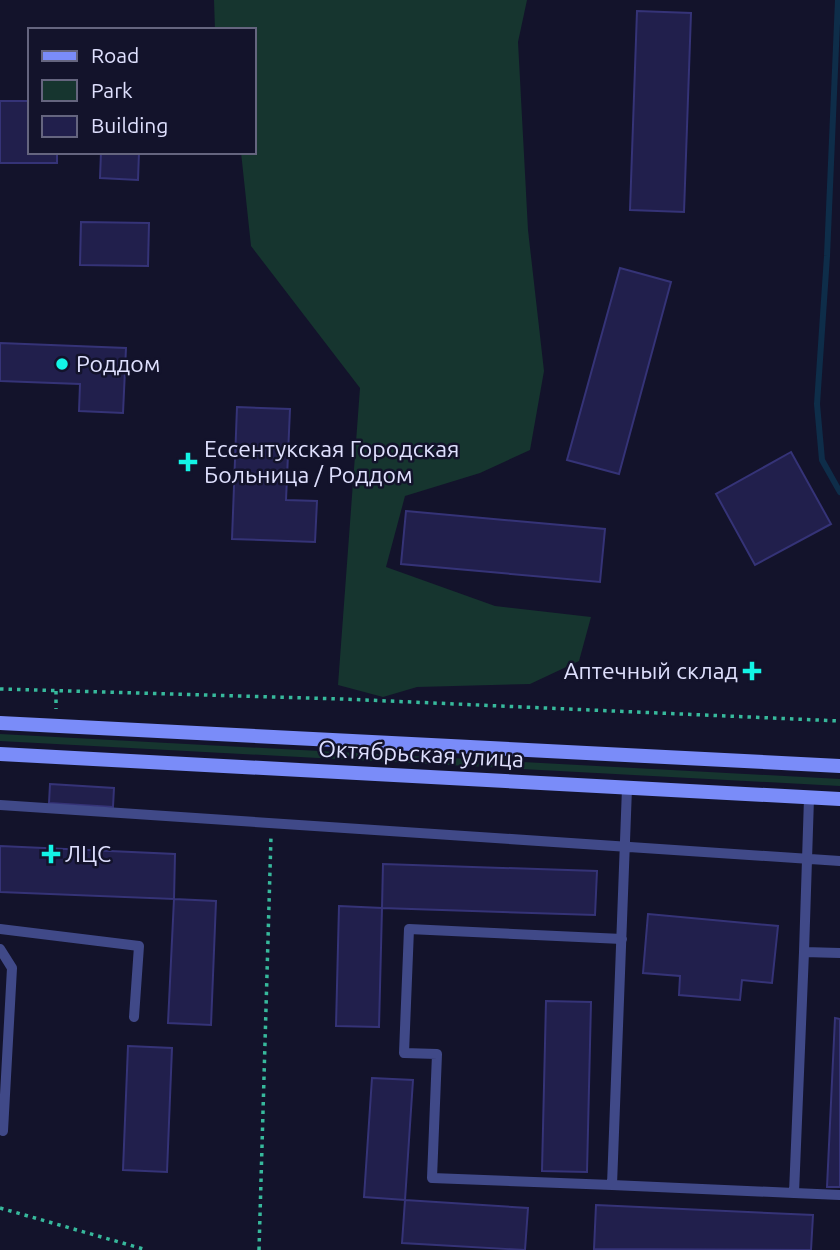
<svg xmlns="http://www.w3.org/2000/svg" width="840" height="1250" font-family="Ubuntu,sans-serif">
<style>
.green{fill:#16352f}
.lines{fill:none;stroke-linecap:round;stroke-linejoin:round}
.stream{stroke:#0e2d49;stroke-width:6}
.building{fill:#211f4c;stroke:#353377;stroke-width:2}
.path{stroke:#37b99c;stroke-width:3.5;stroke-dasharray:3.5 5;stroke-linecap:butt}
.lane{stroke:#404988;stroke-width:10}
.secondary{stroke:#7a8cf9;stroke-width:14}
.poi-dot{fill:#13f5e6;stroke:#13132b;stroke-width:2.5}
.labels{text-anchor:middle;stroke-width:5;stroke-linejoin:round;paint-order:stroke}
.poi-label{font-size:23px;fill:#dfe0fe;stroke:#13132b;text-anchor:start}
.street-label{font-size:23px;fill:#dfe0fe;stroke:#13132b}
</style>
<rect width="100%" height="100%" fill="#13132b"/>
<path class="green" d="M214 0H527L518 42 528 230 544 371 530 450 480 473 405 496 386 567 495 606 591 617 579 661 530 684 417 687 383 697 338 685 360 388 251 246 241 152H254V30H215Z
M0 734 840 779V786L0 741Z"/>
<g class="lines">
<path class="stream" d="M838 0 827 256 817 404 822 460 840 492"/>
</g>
<path class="building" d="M637 11 691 13 684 212 630 210Z
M0 101H30V152H57V163H0Z
M101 152H139L138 180 100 178Z
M81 222 149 223 148 266 80 265Z
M620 268 671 282 619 474 567 460Z
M0 343 126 348 123 413 79 411 80 384 0 381Z
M237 407 290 409 286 500 317 501 315 542 232 539Z
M791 452 831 524 755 565 716 494Z
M406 511 605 529 600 582 401 564Z
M50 784 114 788 113 807 49 803Z
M0 846 175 854 174 899 0 892Z
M383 864 597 871 595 915 382 908Z
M174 899 216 901 211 1025 168 1023Z
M339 906 382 908 379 1027 336 1026Z
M648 914 778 926 772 983 742 980 740 1000 679 995 680 976 643 973Z
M546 1001 591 1002 587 1172 542 1171Z
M835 1018 840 1019V1187H827Z
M128 1046 172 1048 167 1172 123 1170Z
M372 1078 413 1080 405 1200 364 1197Z
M405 1200 528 1208 525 1250 402 1243Z
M596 1205 813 1215 811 1250 594 1249Z"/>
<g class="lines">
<path class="path" d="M0 689 343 699 840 721
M56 691V709
M0 1208 147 1250
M259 1250 271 836"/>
<path class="lane" d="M627 788 612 1185 794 1193 804 952
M809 798 804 952 840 953
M0 805 840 861
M0 929 139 946 134 1017
M0 949 12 968 3 1131
M612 1185 432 1178 437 1054 404 1053 409 929 622 939
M794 1193 840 1195"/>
<path class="secondary" d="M0 723 840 766
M0 754 840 799"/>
</g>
<g class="poi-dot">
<circle cx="62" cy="364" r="7"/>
<path d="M184.5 451.5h7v7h7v7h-7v7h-7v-7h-7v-7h7z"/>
<path d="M748.5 660.5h7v7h7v7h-7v7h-7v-7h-7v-7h7z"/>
<path d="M47.5 843.5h7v7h7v7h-7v7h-7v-7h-7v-7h7z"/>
</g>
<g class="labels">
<g class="poi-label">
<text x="76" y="372">Роддом</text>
<text x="204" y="457">Ессентукская Городская<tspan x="204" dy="26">Больница / Роддом</tspan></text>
<text x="738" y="679" text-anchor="end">Аптечный склад</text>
<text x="65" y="862">ЛЦС</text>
</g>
<g class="street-label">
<text transform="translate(421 754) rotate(3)" y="8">Октябрьская улица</text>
</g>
</g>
<rect x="28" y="28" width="228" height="126" fill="#13132b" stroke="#65657f" stroke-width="2"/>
<rect x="42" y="51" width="35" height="10" fill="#7a8cf9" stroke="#65657f" stroke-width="2"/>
<text x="91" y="63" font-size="21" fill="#dfe0fe">Road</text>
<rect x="42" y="80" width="35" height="21" fill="#16352f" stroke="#65657f" stroke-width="2"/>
<text x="91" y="98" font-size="21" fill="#dfe0fe">Park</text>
<rect x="42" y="116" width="35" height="21" fill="#211f4c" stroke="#65657f" stroke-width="2"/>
<text x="91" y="133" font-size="21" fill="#dfe0fe">Building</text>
</svg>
